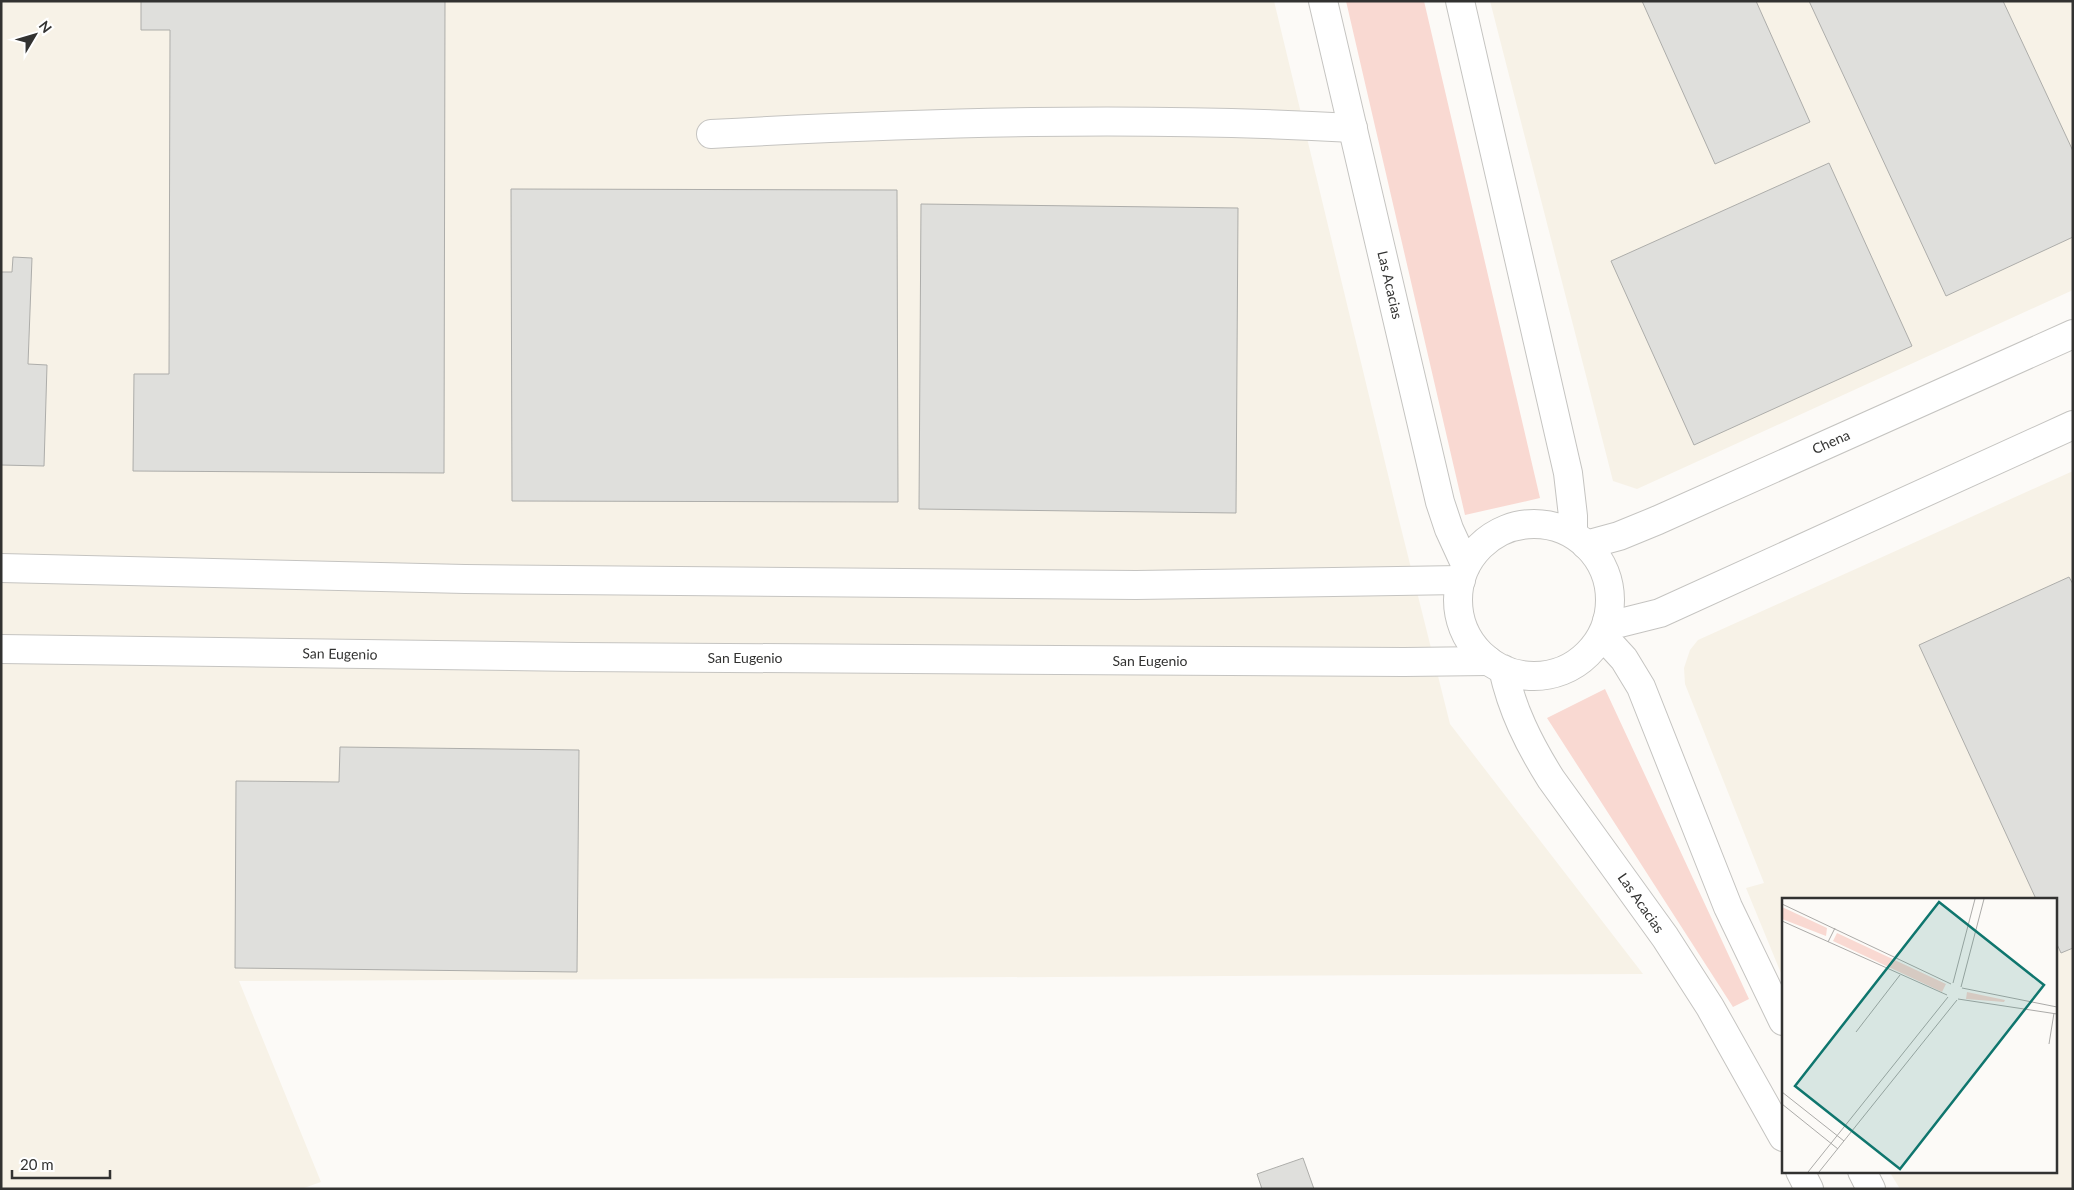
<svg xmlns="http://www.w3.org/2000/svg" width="2074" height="1190" font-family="Lato,sans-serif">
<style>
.built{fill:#f7f2e7}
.green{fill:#f9d9d2}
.building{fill:#dfdfdc;stroke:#adadaa}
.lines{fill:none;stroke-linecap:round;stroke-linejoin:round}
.minor-casing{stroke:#c5c4c1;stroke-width:30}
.major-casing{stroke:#c5c4c1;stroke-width:30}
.minor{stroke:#fff;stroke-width:28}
.major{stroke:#fff;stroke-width:28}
.labels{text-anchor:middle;stroke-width:4;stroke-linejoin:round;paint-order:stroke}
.street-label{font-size:14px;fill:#323231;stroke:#fff}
.inset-road{fill:none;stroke:#abaaa8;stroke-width:1}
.view{fill:#0f766e;fill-opacity:0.15;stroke:#0f766e;stroke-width:2.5}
.inset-edge{fill:none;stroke:#323231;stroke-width:2.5}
</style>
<rect width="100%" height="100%" fill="#fcfaf7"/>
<path class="built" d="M1 1H1274L1397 512 1450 724 1643 974 239 981 321 1182 301 1189H1Z
M1490 1H2073V290L1637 489 1613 481Z
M2073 471V1189H1900L1889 1171H2055V899H1783V978L1746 888 1764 883 1685 684 1684 668 1690 650 1698 640Z"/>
<path class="green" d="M1346 1H1424L1540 498 1465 515Z
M1605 689 1749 999 1733 1007 1547 718Z"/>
<path class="building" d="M141 1H445L444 473 133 471 134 374H169L170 30H141Z
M1642 1H1756L1810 122 1715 164Z
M1809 1H2003L2073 151V237L1946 296Z
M1829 163 1912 346 1694 445 1611 261Z
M511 189 897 190 898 502 512 501Z
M921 204 1238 208 1236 513 919 509Z
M13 257 32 258 28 364 47 365 44 466 1 465V272H12Z
M2069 577 2073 584V948L2061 953 2055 940V899H2036L1919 645Z
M340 747 579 750 577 972 235 968 236 781 339 782Z
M1303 1158 1314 1189H1262L1257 1174Z"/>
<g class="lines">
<defs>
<path id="minor" d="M711 134C925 122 1139 116 1353 128
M1586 545 1619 536 1658 520 2073 334
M1 568 465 579 1136 585 1461 580
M1607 621 1620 623 1660 613 2073 425
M1 649 577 657 1404 662 1489 661"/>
<path id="major" d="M1323 1 1440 502 1449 529 1466 566
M1460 1 1568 473 1573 516V534
M1458 600a76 76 0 1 1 152 0a76 76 0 1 1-152 0Z
M1602 635 1624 659 1641 687 1728 907 1783 1021
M1503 669C1512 710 1529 744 1551 779L1665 937 1710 1007 1783 1137
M1800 1171 1809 1189
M1862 1171 1871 1189"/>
</defs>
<use href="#minor" class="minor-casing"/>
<use href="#major" class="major-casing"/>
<use href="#minor" class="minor"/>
<use href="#major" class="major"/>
</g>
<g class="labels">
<g class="street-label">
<text transform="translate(1390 285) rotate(77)" y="5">Las Acacias</text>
<text transform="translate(1831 442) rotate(-24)" y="5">Chena</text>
<text transform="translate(340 654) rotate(1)" y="5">San Eugenio</text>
<text x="745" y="663">San Eugenio</text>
<text x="1150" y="666">San Eugenio</text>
<text transform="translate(1641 903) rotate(55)" y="5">Las Acacias</text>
</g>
</g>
<g transform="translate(1782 898)">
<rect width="275" height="275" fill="#fcfaf7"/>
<path d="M0 9 45 30 44 38 0 21ZM55 35 164 86 160 94 51 43ZM185 94 223 102 222 104 184 101Z" fill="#f9d9d2"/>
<path class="inset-road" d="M0 6 169 86M0 23 165 97M46 44 53 30M171 85 193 1M179 89 202 1M180 90 275 109M176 101 275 116M74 134 118 77M267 146 272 115M0 194 62 243M0 206 56 251M26 274 166 99M37 274 175 102"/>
<path class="view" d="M157 4 262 87 118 271 13 188Z"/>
<rect width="275" height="275" class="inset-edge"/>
</g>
<rect width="2074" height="1190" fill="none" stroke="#323231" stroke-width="5"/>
<g transform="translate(35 35) rotate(52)" stroke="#ffffff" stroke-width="4" paint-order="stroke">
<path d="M0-4L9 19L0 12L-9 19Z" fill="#323231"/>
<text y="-8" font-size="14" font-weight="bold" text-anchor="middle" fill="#323231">N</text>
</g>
<path d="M12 1170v8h98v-8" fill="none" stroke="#323231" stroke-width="2.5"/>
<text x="20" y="1170" font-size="15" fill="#323231" stroke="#ffffff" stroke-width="4" paint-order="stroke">20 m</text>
</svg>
